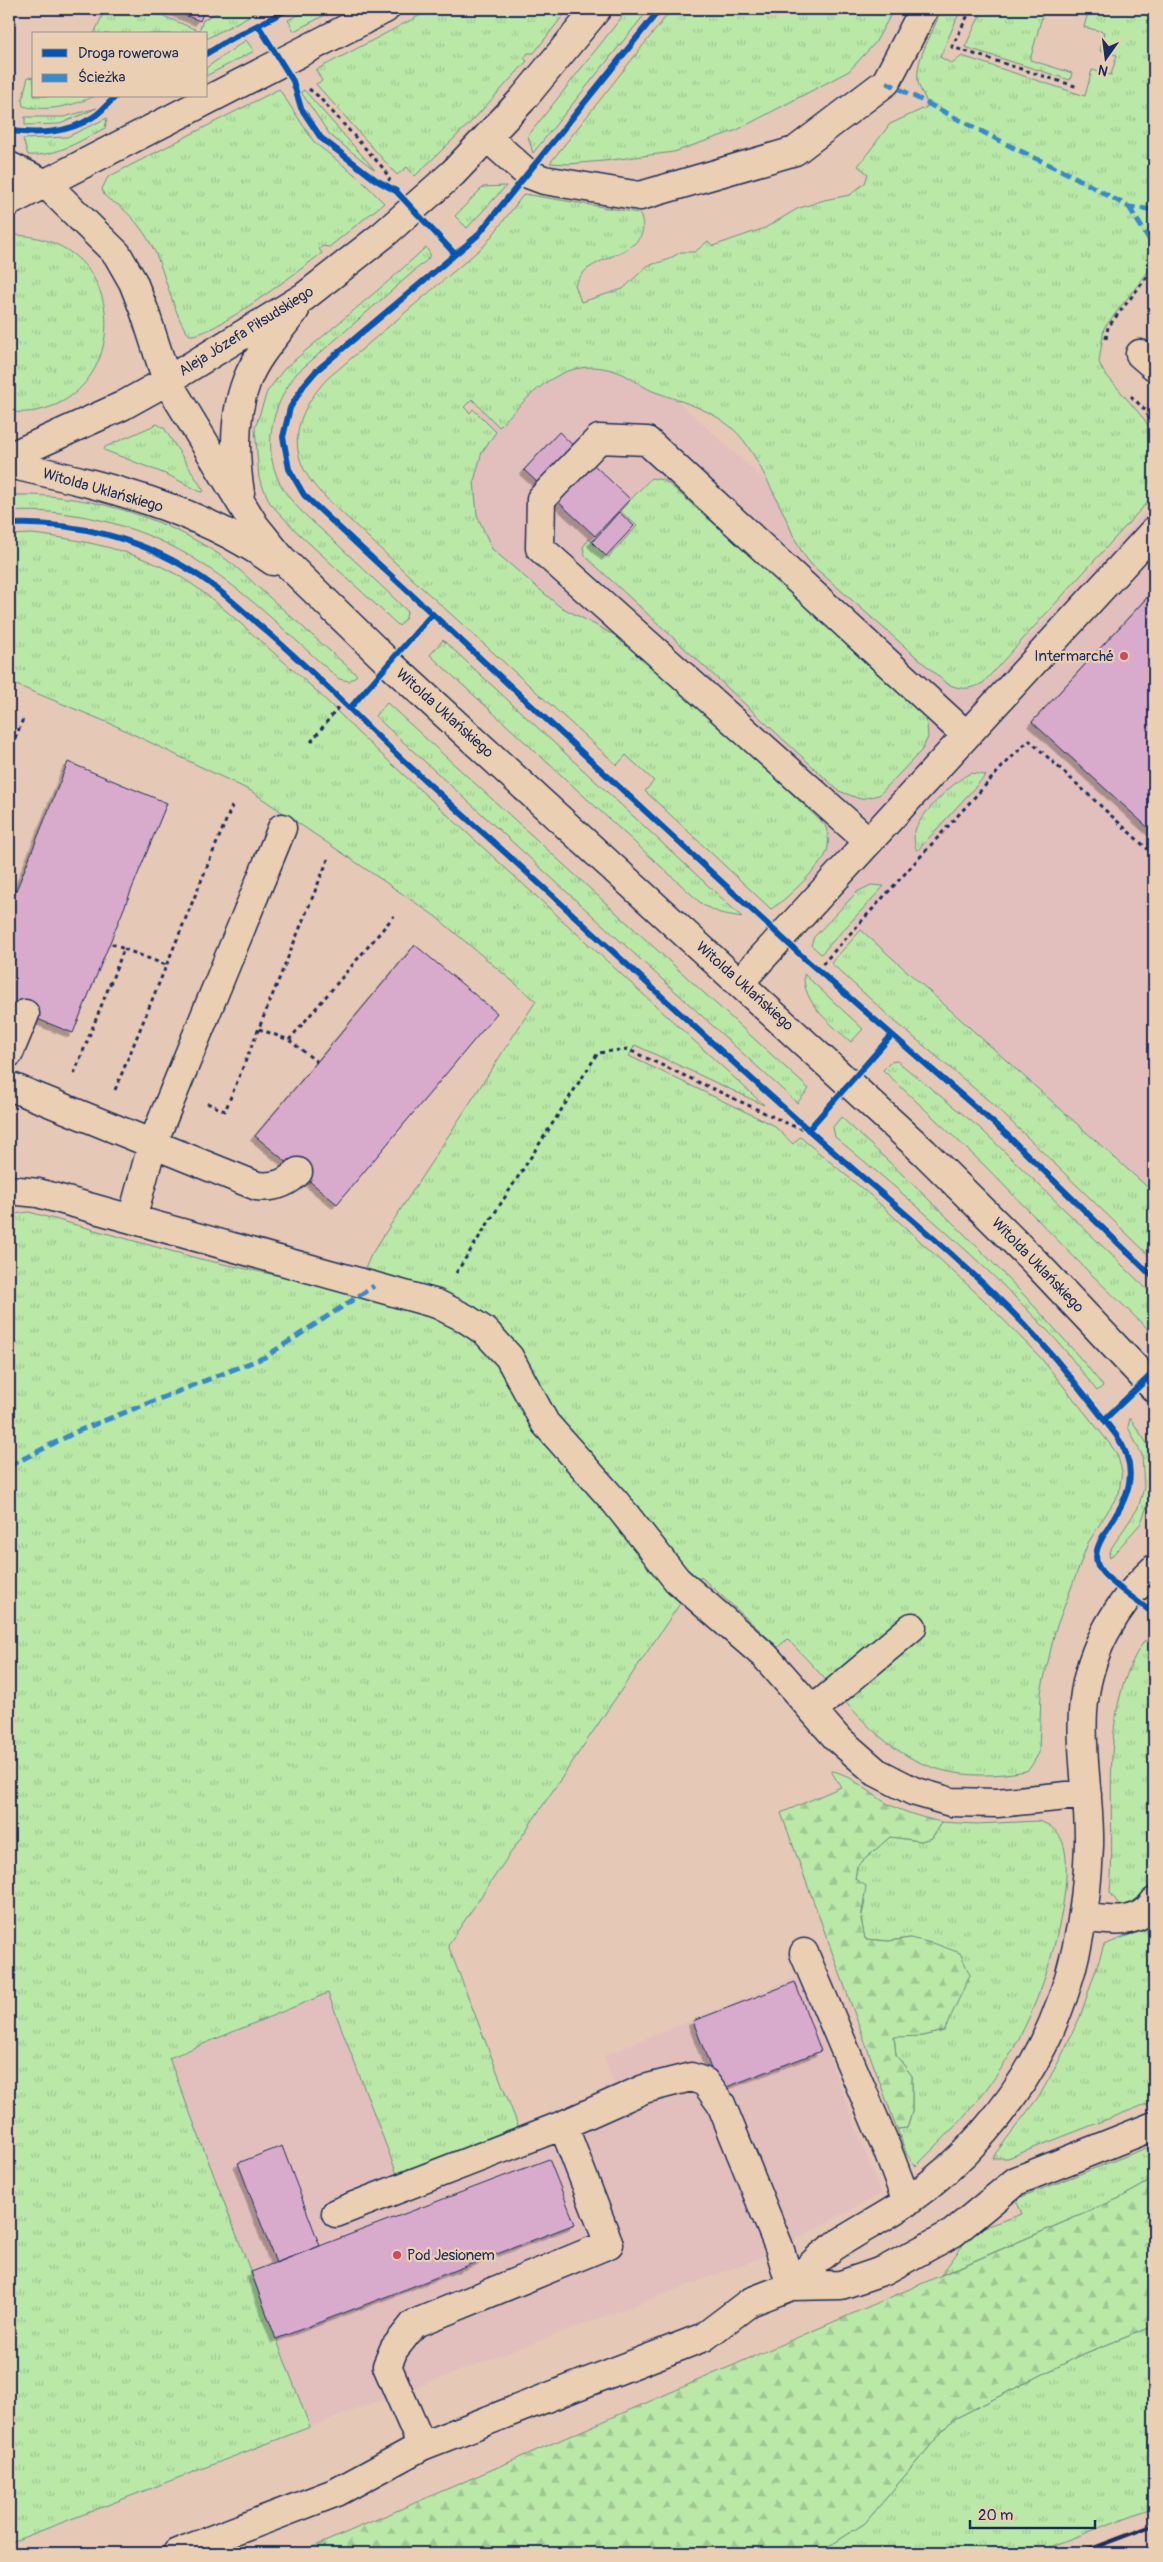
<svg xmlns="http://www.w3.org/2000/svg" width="1163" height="2562" font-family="Pangolin,sans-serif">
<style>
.built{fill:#e2bfbd}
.grass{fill:url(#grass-tufts);stroke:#6a8c82}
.forest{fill:url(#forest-firs);stroke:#6a8c82}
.building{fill:#d8aacc;stroke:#1b2f5e;filter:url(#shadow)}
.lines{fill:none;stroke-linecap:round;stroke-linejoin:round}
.minor-casing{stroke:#1b2f5e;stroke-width:31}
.path{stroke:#1b2f5e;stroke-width:3;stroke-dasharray:4 4;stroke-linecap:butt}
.minor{stroke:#eacfb2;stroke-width:28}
.rail{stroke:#1b2f5e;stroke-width:4}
.quiet{stroke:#368acf;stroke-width:5;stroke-dasharray:10 5;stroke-linecap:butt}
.cycleway-casing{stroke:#eacfb2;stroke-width:9}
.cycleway{stroke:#0057b8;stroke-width:6}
.poi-dot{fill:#d1495b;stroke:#eacfb2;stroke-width:2}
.labels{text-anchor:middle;stroke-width:4.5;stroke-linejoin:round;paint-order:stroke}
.street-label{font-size:15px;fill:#1b2f5e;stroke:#eacfb2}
.poi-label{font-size:15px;fill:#1b2f5e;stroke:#eacfb2;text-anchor:end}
</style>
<defs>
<pattern id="grass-tufts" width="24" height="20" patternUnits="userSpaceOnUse" patternTransform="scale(1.25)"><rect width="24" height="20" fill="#b9e8a7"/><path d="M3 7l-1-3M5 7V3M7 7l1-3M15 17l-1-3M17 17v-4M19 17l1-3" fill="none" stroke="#9ec792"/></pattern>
<pattern id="forest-firs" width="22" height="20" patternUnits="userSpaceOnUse" patternTransform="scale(1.25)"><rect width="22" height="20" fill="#b9e8a7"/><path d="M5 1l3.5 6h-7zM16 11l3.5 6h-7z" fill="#9ec792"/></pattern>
<filter id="shadow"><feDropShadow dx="-4.5" dy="4.5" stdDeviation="0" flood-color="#0004"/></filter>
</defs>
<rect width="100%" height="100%" fill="#e6c8b7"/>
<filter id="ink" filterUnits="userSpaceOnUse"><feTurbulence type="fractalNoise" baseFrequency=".02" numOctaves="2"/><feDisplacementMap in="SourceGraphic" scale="10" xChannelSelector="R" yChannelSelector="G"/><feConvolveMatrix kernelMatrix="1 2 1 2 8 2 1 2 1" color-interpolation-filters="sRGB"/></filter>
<g filter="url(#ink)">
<path class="built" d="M571 304 987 683 1154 503V1193L861 930 389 516Z
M799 1976 881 2194 760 2258 310 2427 169 2058 328 1993 397 2173 519 2128 614 2084 604 2056Z"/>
<path class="grass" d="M105 9H147L199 31 203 20 224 9H262L206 39V34H94Z
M310 9H337L294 31 288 20Z
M432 9H568L534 53H528L524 58 527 61 473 120 415 176 407 167 397 175 316 84 322 81 316 70Z
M628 9H649L533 153 528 136Z
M672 9H894L875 43 849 71 737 130 674 152 603 161 569 164 550 163Z
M940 9 948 13 950 9H961L940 57 952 64 962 56 1085 96 1092 70 1111 75 1117 55 1100 51 1104 32 1084 27 1089 9H1154V264L1104 328 1099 362 1103 371 1144 419 1153 434 1154 495 983 683C970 690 959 690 946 683L812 565C797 549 792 531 783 512 772 490 761 466 747 445 726 414 692 405 658 393 644 389 632 377 618 372 564 353 532 393 499 427L472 399 464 407 470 413 473 409 496 432 482 452 474 481 477 515 492 549 559 606 624 640 687 695 825 825C829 835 830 846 825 856 817 869 785 901 771 909L645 791 654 781 626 755 617 765 420 586 320 492C284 453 294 414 328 378L485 245 524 194 639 213C658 250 602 254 584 272 581 275 578 280 575 285L581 302 623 289 647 266 667 260 681 252H695L708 241 713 246 765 228 797 209 824 200 850 195 865 183 868 174 858 166 890 124 927 107C927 97 919 91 918 81 915 55 935 34 940 9Z
M983 9H1044L1030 60 1072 73 1070 80 965 47Z
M246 40 254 51 206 76V68Z
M28 77 34 78V96H95C73 106 47 112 23 106L22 100Z
M279 89 314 142 359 178 384 203 329 247 323 246 319 249 322 253C301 269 211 338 190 335 178 328 163 267 154 250 146 234 135 219 121 207 114 201 104 200 102 189L108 177Z
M304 90 375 170 330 135 301 92Z
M97 108 60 124 25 125V117H64Z
M107 118 105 128C80 141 56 157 28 155L23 139 67 137Z
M506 186 467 228 455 216 483 187Z
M9 235C144 234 132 422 9 412Z
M426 247 430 254 428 259 297 373C269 409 259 457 288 496 301 513 319 527 335 542 359 565 383 587 407 611L406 618 399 626 297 532 270 503 259 478 255 428 267 392 284 369 391 279Z
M157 424 164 428 204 491 201 492 168 475 104 450 105 447Z
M651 478 663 480 669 484 919 703 927 725 928 737 922 750 879 795 860 799 839 791 585 556 583 547 589 539 608 557 637 526 620 511Z
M9 495C82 493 155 513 217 553 236 565 252 582 269 597 298 623 328 649 357 675L349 681 339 679C294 640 251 595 201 563 146 527 74 507 9 512Z
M32 534C88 540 149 553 196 587 221 605 243 626 266 646 298 674 329 701 357 732L764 1105 635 1045 629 1056 773 1125 793 1144 800 1137 870 1195 984 1300 1040 1357 1110 1444 1117 1454 1122 1471 1119 1493 1088 1543 1055 1631 1041 1692 1039 1753 1030 1768 1026 1771C896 1794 866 1716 787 1639L778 1647 701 1577 681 1602 448 1945 519 2128 397 2174 328 1993 169 2058 310 2427 9 2543V1217L15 1214 29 1212 200 1259 355 1292 371 1255 536 1001 435 916 251 791 114 725 9 682V535Z
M443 640 742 917 720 913 703 905 430 655Z
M387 703 809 1089 797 1103 375 716Z
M971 773 986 775 917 851C914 843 913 836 916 828 922 813 956 779 971 773Z
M871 885 884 886 821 954 811 945 814 937 857 892Z
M861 930 1154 1193V1260L994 1105 891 1018 831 963Z
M804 974 863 1029 851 1042C832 1025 802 1003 804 974Z
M897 1061 981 1129 1154 1296V1335L1086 1269 984 1165 883 1070 891 1062Z
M841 1117C933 1203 1024 1287 1103 1386L1097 1391C1080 1370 1065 1348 1046 1329 981 1260 908 1197 835 1137L833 1127Z
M1130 1418 1146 1442 1151 1456 1149 1501 1141 1523 1110 1558 1109 1555 1112 1547 1138 1508 1144 1488 1142 1455 1128 1427Z
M1145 1640 1154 1647V1875C1148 1889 1138 1907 1120 1906L1110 1892C1117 1811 1096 1709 1145 1640Z
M1038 1821C1051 1824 1060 1833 1064 1846 1073 1882 1053 1957 1040 1991 1030 2017 1018 2043 1003 2066 978 2103 948 2135 916 2166L907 2155 897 2129 907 2128 912 2112V2076L896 2055 894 2036H923L944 2031 953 2010 910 1938 889 1941 865 1939 861 1919 865 1902 855 1879 857 1866 890 1837 921 1841 932 1838 941 1822 976 1824Z
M1154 1922V2101L1008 2158H992L1040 2095 1059 2061 1080 2017 1104 1945 1142 1930Z
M1154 2145V2179L1120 2198 941 2275 973 2231 1022 2214 1016 2199Z
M1154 2326V2507L1033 2553H819L865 2523 952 2420 1083 2354Z"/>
<path class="forest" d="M831 1771C849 1772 872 1796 890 1805 906 1813 924 1818 941 1822L932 1838 921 1841 890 1837 857 1866 855 1879 866 1886 861 1919 865 1939 889 1941 910 1938 936 1944 960 1953 970 1975 944 2031 923 2036 894 2037 896 2055 912 2076V2112L907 2128 897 2129 781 1813 841 1787Z
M1154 2179V2326L1083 2354 952 2420 865 2523 819 2553H299L1120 2198Z"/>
<path class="building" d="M169 9H205L200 21Z
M559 432 630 499 595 536 524 470Z
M619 512 634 526 606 556 592 542Z
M1154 590V833L1032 722Z
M68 762 167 803 73 1033 9 1008V908Z
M415 945 497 1013 337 1204 255 1136Z
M795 1982 821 2051 719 2090 693 2021Z
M282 2146 320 2246 276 2263 238 2163Z
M549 2159 575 2224 276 2339 251 2272Z"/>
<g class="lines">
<defs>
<path id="minor" d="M488 138 528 174 544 180 640 196 795 151 886 82 924 9
M9 166 46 184 117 254 133 282 144 310 167 381 255 526 281 558 389 663 924 1152 1035 1262 1154 1388
M9 202 385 9
M1140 354 1154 366
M9 457 122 406 167 381 304 297 383 235 453 173 522 100 597 9
M9 464C100 485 195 506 273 561
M240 493C234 455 233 416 247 380 257 354 279 332 295 310
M868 841 540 548 541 499 599 439 647 441 966 735
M740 982 1154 531
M9 1053 25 1014
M9 1086 257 1186C274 1188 286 1184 298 1172
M9 1190 38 1193 437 1304 465 1318 486 1332 509 1357 545 1423 616 1503 677 1580 765 1656 836 1737 876 1772 913 1791 951 1802 997 1803 1087 1794
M132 1219 152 1145 282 828
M813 1710 912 1627
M1083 1917C1109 1921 1137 1927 1154 1902
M804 1953 887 2149 907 2202
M336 2213 563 2125
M791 2286C802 2275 813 2262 825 2253 850 2234 879 2221 905 2203 962 2163 1012 2107 1043 2045 1074 1982 1087 1914 1089 1845 1090 1801 1080 1756 1083 1712 1086 1656 1114 1606 1154 1569
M422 2446 387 2366 394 2349 414 2324 609 2244 563 2125 644 2089 691 2077 705 2082 721 2104 779 2247 791 2286
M177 2553 337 2492 422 2446 704 2337 750 2302 791 2286 841 2285 885 2270 953 2233 1016 2181 1154 2126"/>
</defs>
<use href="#minor" class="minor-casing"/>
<path class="path" d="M971 9 952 47 1078 87
M309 89 318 96 384 169 390 181
M1106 339 1108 327 1154 268
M1131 396 1146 411 1154 428
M311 742 343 701
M9 753 23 719
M124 949 166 965
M817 970 1003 766 1029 740 1154 855
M259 1029 289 1040 317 1062
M289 1040 394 916
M74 1074 124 949 110 943
M115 1090 232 806
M207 1103 225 1111 329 857
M456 1273 598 1053 627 1049 793 1126 808 1130"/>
<use href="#minor" class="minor"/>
<path class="rail" d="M1080 2553 1154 2525"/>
<path class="quiet" d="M886 82 1014 148 1073 176 1129 207 1154 210
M1129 207 1154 247
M9 1466 78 1431 265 1357 374 1286"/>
<defs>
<path id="cycleway" d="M660 9 477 236 316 371 304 385 290 408 283 437 289 469 304 495 805 959 1005 1133 1154 1278
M258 25 293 81 301 108 321 138 376 180 396 191 455 254
M206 54 227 41 289 9
M9 131C38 134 67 134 93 117 102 112 108 102 117 96
M9 524C73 521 139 538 193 572 217 587 238 606 259 625 296 656 330 689 364 723 418 776 476 826 532 877 625 962 717 1049 812 1133 887 1200 968 1263 1036 1337 1065 1368 1090 1402 1116 1435 1163 1501 1073 1537 1102 1572 1113 1585 1140 1603 1154 1614
M350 708 432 614
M808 1130 891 1036
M1104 1420 1154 1372"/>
</defs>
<use href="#cycleway" class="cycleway-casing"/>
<use href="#cycleway" class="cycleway"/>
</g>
</g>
<g class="poi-dot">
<circle cx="1124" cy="656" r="5"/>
<circle cx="397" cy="2255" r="5"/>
</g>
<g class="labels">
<g class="street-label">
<text transform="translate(246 331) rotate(-32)" y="5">Aleja Józefa Piłsudskiego</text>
<text transform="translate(103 490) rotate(16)" y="5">Witolda Uklańskiego</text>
<text transform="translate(445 713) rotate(42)" y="5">Witolda Uklańskiego</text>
<text transform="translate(745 986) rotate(42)" y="5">Witolda Uklańskiego</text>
<text transform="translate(1038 1265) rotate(46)" y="5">Witolda Uklańskiego</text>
</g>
<g class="poi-label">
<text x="1114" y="661">Intermarché</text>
<text x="407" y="2260" text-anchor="start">Pod Jesionem</text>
</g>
</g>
<rect width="1163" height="2562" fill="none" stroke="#eacfb2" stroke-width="30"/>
<rect x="15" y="15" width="1133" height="2532" fill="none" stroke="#1b2f5e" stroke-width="2" filter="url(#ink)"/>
<rect x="32" y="32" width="175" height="65" fill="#eacfb2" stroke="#978f90"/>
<rect x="42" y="49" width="25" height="8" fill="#0057b8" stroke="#978f90"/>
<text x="78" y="58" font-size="15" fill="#1b2f5e">Droga rowerowa</text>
<rect x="42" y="74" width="25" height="8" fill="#368acf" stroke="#978f90"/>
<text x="78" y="82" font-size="15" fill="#1b2f5e">Ścieżka</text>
<g transform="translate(1106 58) rotate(194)" stroke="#eacfb2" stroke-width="4" paint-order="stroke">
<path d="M0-4L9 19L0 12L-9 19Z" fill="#1b2f5e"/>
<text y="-8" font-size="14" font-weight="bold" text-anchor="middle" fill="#1b2f5e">N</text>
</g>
<path d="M970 2520v8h125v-8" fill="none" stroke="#1b2f5e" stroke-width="2.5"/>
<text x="978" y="2520" font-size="15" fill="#1b2f5e" stroke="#eacfb2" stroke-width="4" paint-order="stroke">20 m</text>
</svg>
